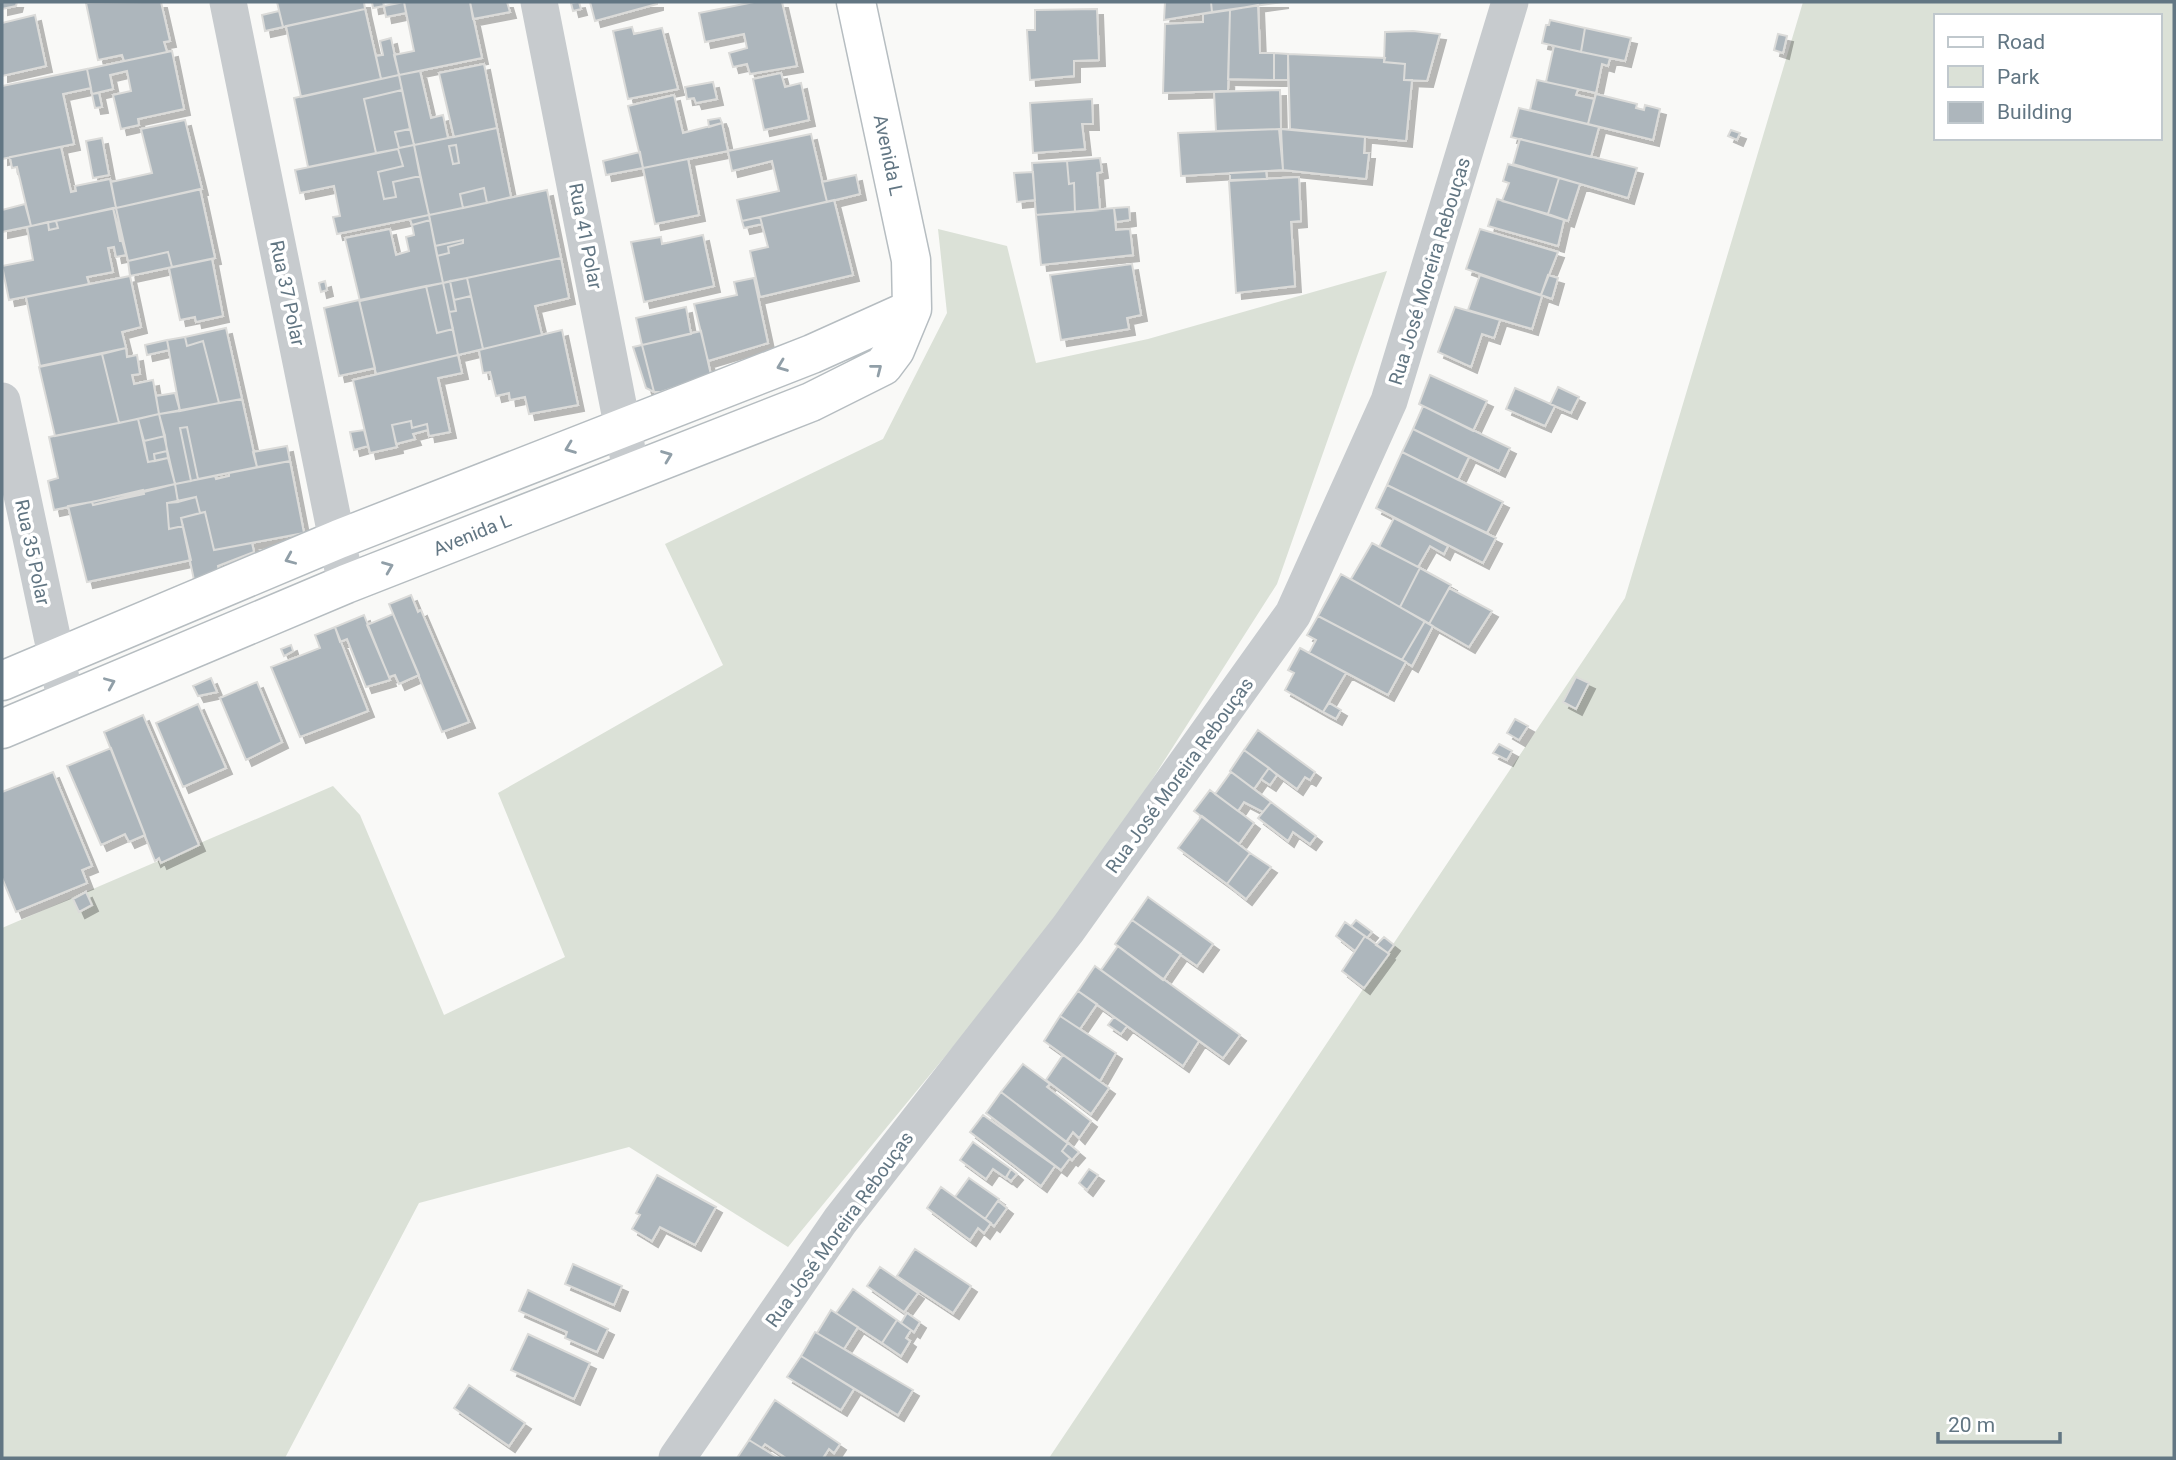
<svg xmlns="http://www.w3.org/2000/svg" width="2176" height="1460" font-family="Roboto,sans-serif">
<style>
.green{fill:#dbe1d7;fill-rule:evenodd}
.building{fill:#adb6bc;stroke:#dbdbd9;stroke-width:2;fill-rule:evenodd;filter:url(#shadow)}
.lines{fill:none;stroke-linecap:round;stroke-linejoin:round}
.secondary-casing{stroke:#b6bdc1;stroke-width:41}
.street{stroke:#c7cbce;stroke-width:37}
.secondary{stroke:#fff;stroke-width:38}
.oneway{stroke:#919fa8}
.labels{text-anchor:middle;stroke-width:7;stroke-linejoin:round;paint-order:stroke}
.street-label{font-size:19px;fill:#627683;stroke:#fff}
</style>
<defs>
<filter id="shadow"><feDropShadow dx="6" dy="6" stdDeviation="0" flood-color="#0004"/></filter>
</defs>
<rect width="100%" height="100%" fill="#f9f9f7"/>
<path class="green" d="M1803 2H2174V1458H1049L1625 598ZM1936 16H2160V138H1936Z
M938 229 1007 246 1036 363 1148 339 1387 271 1277 584 1079 894 788 1247 629 1147 419 1203 285 1458H2V928L333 786 360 815 444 1015 565 957 498 793 723 665 665 544 883 439 947 313Z"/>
<path class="building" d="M2 2H17L16 6 2 9Z
M161 2 170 41 164 42 167 52 124 61 122 55 98 60 86 3Z
M277 2H364L365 9 283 27Z
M372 2H383L384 6 373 8Z
M404 2H470L482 58 399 75 394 55 414 51Z
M404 2 406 13 386 17 384 6Z
M470 2H507L510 12 473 19Z
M579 2 581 9 573 11 571 3Z
M590 2H657V4L595 21Z
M754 2H782L797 66 750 74 747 64 733 67 729 53 747 48 744 34 705 42 699 13Z
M1165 2H1211L1212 12 1164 20Z
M1211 2H1283L1212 12Z
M1258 5 1260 53H1274V80L1228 79 1230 10Z
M365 9 381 79 301 97 286 26Z
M1097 9 1099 60 1074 61V76L1030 80 1027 30H1035V10Z
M1230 10 1228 91 1163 93 1165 24 1203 22V14Z
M279 11 283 27 265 31 262 15Z
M35 15 46 66 2 76V23Z
M1550 20 1585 28 1581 52 1542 43 1546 25H1549Z
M632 27 634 34 662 28 678 89 628 99 613 31Z
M1585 28 1631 38 1625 61 1581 52Z
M1413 31 1440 34 1427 81 1404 80 1405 64 1384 62 1385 32Z
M1778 34 1787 36 1783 53 1774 50Z
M391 38 399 75 381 79 376 56 383 55 380 41Z
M1554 46 1610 58 1608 66 1602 64 1596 93 1546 82Z
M172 51 184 109 138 119 139 125 121 129 113 95 131 91 127 71 110 75 113 89 92 94 87 69Z
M1274 53 1288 54V80H1274Z
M1288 54 1385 58 1384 62 1405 64 1404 80H1412L1406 141 1290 129Z
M484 64 497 128 454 137 439 73Z
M87 69 91 88 63 94 74 144 2 159V86Z
M420 71 431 118 443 115 448 138 414 145 399 75Z
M781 73 785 87 801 83 809 120 764 130 753 79Z
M399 75 402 90 364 99 376 153 308 167 294 98Z
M1537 80 1578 89 1576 95 1594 99 1588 124 1530 110Z
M713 82 717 99 696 103 694 98 687 99 685 87Z
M402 90 410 129 395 132 399 148 414 145 420 176 393 182 396 197 384 199 378 172 403 166 398 149 376 153 364 99Z
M1280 90 1281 129 1216 131 1214 92Z
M99 93 102 107 95 108 92 94Z
M1596 94 1637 104 1636 108 1644 110 1645 105 1660 109 1653 140 1588 124Z
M674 95 683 133 722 123 728 151 643 168 628 106Z
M1092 99 1093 124H1082L1085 149 1033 153 1030 103Z
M1519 108 1599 127 1591 157 1511 137Z
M720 118 722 123 709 127 708 120Z
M185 120 202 189 116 208 111 182 152 173 141 129Z
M497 128 511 197 487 203 484 188 460 194 463 208 429 215 414 145ZM456 145 459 163 453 164 449 146Z
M410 129 414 145 399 148 395 132Z
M1279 129 1283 170 1181 176 1178 133Z
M1281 129 1365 137 1364 153H1369L1366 179 1283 170Z
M1731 130 1740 133 1737 140 1728 136Z
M811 134 827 202 742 221 737 200 779 191 772 161 732 171 728 151Z
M102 138 109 175 93 178 86 141Z
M1520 139 1637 168 1628 198 1513 164Z
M456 145 459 163 453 164 449 146Z
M61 147 71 192 76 191 75 186 110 179 116 208 31 226 17 167 12 168 10 157Z
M398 149 403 166 378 172 384 199 396 197 393 182 420 176 429 215 337 234 333 217 340 216 334 186 300 193 295 170Z
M640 152 643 168 606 175 603 161Z
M1100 158 1102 172 1097 173 1100 210 1075 212 1074 183 1069 184 1067 161Z
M688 159 699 215 655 224 643 168Z
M1067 161 1069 184 1074 183 1075 212 1036 215 1032 163Z
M1508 164 1559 178 1548 214 1502 201 1509 183 1503 181Z
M1266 171 1267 179 1230 180V173Z
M1033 172 1035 200 1017 202 1014 173Z
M856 175 860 194 827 202 822 182Z
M1299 177 1301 221 1291 222 1295 286 1236 293 1229 181Z
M1559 178 1580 184 1568 221 1548 214Z
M484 188 487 203 463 208 460 194Z
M200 189 215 258 172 267 168 252 128 261 116 208Z
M547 190 561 258 443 283 437 256 449 253 448 247 463 243V240L435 246 429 215Z
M1497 199 1564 220 1558 246 1488 226Z
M834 200 853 275 760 297 750 251 768 247 760 217Z
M25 204 31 226 2 232V210Z
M1129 207 1130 220 1116 222 1114 208Z
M113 208H116L123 241H120Z
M113 208 126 255 116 257 114 247 108 248 113 272 87 277 89 284 9 300 2 266 33 260 27 227 48 222 49 230 58 228 56 221Z
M1114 208 1116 230 1130 229 1133 255 1041 265 1036 215Z
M429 215 430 220 412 225 410 219Z
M760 217 762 224 744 228 742 221Z
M430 220 443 283 360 301 345 238 390 229 396 255 409 251 406 237 414 235 412 225Z
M56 221 58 228 49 230 48 222Z
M1480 229 1558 252 1541 295 1466 269Z
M703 235 714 286 644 302 631 242 661 237 662 244Z
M463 240V243L448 247 449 253 437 256 435 246Z
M168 252 172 267 130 276 128 261Z
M561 258 569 298 535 306 542 335 483 349 467 278Z
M212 259 223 316 196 322 195 317 180 320 169 268Z
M1132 264 1141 315 1127 318 1129 329 1061 340 1050 275Z
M1480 275 1542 296 1532 329 1468 310Z
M1548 275 1558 278 1552 299 1541 295Z
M130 276 141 327 122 332 126 348 40 366 26 297Z
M467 278 471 296 454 300 450 281Z
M754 278 768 343 708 361 694 304 737 295 734 282Z
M325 281 327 290 321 292 319 283Z
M450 281 456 311 449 312 443 283Z
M443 283 453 329 437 333 426 286Z
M426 286 437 333 453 329 458 355 376 374 359 300Z
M471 296 483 349 458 355 449 312 456 311 454 300Z
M359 300 375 368 339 376 324 308Z
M686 307 691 334 642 345 636 318Z
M1455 307 1500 320 1494 338 1482 334 1471 367 1438 352Z
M226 328 242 399 219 403 203 341 187 346 185 337Z
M562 330 578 405 529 414 525 397 510 400 509 393 496 396 490 372 483 373 479 350Z
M701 331 711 375 661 392H654L642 345Z
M185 337 187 346 203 341 219 403 180 411 167 340Z
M167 340 169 350 147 355 145 345Z
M642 345 654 392 646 388 633 347Z
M126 348 127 357 137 355 140 374 132 375 134 384 153 380 159 414 119 423 102 354Z
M102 354 119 423 55 436 39 367Z
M458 355 462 373 438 378 450 432 429 436 427 424 412 428 411 421 392 425 397 447 370 453 353 380Z
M1430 375 1487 401 1473 431 1419 404Z
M1558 387 1579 397 1571 413 1550 404Z
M1515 388 1555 406 1545 426 1506 409Z
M175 393 180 411 159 414 156 396Z
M242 399 257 467 198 479 187 427 180 428 191 481 175 484 159 414Z
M1423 406 1510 448 1499 471 1413 429Z
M159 414 165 436 144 441 138 419Z
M138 419 148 462 168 458 175 484 54 510 48 481 58 478 49 437Z
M411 421 412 428 427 424 428 430 413 434 415 439 396 444 392 425Z
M187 427 198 479 191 481 180 428Z
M1413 429 1469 457 1458 480 1402 452Z
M364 430 368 446 354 450 350 432Z
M165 436 167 451 154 454 155 461 148 462 144 441Z
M287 446 290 461 257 467 253 452Z
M167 451 168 458 155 461 154 454Z
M1402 452 1503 502 1487 533 1387 485Z
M290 461 304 533 214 550 205 512 200 513 196 497 178 502 175 484 215 476 216 479 229 476V473Z
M175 484 178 502 167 503 169 529 183 526 191 560 87 582 68 506 92 502 93 505Z
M1387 485 1496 538 1483 563 1376 508Z
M143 490 144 494 93 505 92 502Z
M196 497 200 513 181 518 183 526 169 529 167 503Z
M205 512 214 550 252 543 254 552 218 566 219 572 194 580 181 518Z
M1394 518 1448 546 1444 554 1430 546 1418 567 1379 547Z
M1372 543 1420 568 1400 607 1351 579Z
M1420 568 1451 585 1429 624 1400 607Z
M1341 574 1425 621 1402 660 1318 616Z
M1449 588 1492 611 1469 647 1429 624Z
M411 595 418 612 421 610 469 722 442 732 389 604Z
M393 614 419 675 399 684 395 675 389 677 367 625Z
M364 615 390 680 366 687 347 639 340 642 335 627Z
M1318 616 1406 662 1388 695 1309 653 1316 640 1307 635Z
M1425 621 1433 626 1412 666 1402 660Z
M335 627 368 711 300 737 271 667 320 648 315 635Z
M291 645 293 651 284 656 281 649Z
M1300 648 1346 673 1323 712 1285 690 1294 673 1288 670Z
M1576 677 1589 683 1576 709 1563 702Z
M211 678 217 692 198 696 193 686Z
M257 682 282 742 246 760 220 698Z
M1329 703 1341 710 1336 719 1323 712Z
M198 704 226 768 183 787 156 723Z
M143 715 199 845 161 863 159 858 155 861 104 732Z
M1515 719 1528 726 1519 740 1507 733Z
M1258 730 1315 772 1310 780 1305 777 1297 789 1244 750Z
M1499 744 1512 751 1507 760 1493 753Z
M111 748 145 835 129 842 125 834 101 845 67 766Z
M1244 750 1269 768 1254 789 1230 771Z
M1269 768 1277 775 1270 785 1261 779Z
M53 772 92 866 82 870 87 883 16 912 2 878V792Z
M1231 772 1271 802 1263 812 1244 802 1238 811 1215 794Z
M1210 790 1254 823 1239 844 1194 811Z
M1271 802 1316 836 1310 844 1293 832 1288 841 1258 818Z
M1202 816 1250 853 1227 884 1178 848Z
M1250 853 1271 867 1246 899 1227 884Z
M86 892 92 905 79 912 73 899Z
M1148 897 1213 944 1197 966 1132 920Z
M1132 920 1181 954 1163 980 1115 944Z
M1356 920 1372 932 1367 938 1351 926Z
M1345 922 1365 936 1355 951 1336 936Z
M1365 936 1389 954 1364 988 1342 971Z
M1384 937 1394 945 1388 953 1376 945Z
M1118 946 1240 1035 1223 1058 1101 970Z
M1095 966 1199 1041 1183 1066 1078 991Z
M1078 991 1097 1004 1080 1029 1060 1016Z
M1060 1016 1116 1053 1100 1081 1044 1041Z
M1114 1017 1127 1026 1121 1034 1108 1025Z
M1063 1055 1109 1088 1091 1114 1046 1080Z
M1023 1064 1050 1084 1047 1087 1091 1121 1079 1138 1073 1132 1066 1142 1001 1092Z
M1001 1092 1068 1143 1062 1151 1070 1158 1061 1170 986 1113Z
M983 1115 1055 1166 1041 1186 970 1132Z
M973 1142 1011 1169 1006 1178 993 1169 986 1179 960 1160Z
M1068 1143 1079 1152 1072 1160 1062 1151Z
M1011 1169 1017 1174 1011 1181 1006 1177Z
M1089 1169 1098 1175 1087 1190 1079 1183Z
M657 1175 716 1207 695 1245 660 1227 652 1241 632 1229 640 1215 636 1213Z
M969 1178 999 1199 985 1219 955 1197Z
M941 1187 991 1223 984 1233 978 1228 970 1240 927 1208Z
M998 1201 1007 1208 994 1226 985 1219Z
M915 1249 971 1286 953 1313 897 1276Z
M573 1264 622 1286 614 1305 565 1284Z
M880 1267 918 1293 904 1312 867 1286Z
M853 1289 897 1320 882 1343 836 1313Z
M528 1290 608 1329 597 1352 565 1338 567 1332 519 1311Z
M831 1310 858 1327 844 1349 817 1333Z
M907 1313 920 1322 914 1332 901 1323Z
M897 1320 911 1330 906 1338 910 1341 901 1356 882 1343Z
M815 1332 913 1390 898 1415 801 1356Z
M528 1334 590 1363 574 1399 511 1370Z
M801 1356 854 1389 841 1410 787 1377Z
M469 1385 525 1423 509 1446 454 1408Z
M775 1400 840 1444 834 1453 829 1449 823 1458H786L765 1444 762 1448 749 1440Z
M749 1440 762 1448 778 1458H737Z"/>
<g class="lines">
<defs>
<path id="secondary" d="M2 681 339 539 812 354 912 309
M2 729 346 584 811 402 883 366 895 350 912 309 911 260 856 2"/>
</defs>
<use href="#secondary" class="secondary-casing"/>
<path class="street" d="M228 2 346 584
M539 2 631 470
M2 401 66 702
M677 1458 840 1221 1068 929 1293 614 1389 401 1510 2"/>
<use href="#secondary" class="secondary"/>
</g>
<defs><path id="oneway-chevron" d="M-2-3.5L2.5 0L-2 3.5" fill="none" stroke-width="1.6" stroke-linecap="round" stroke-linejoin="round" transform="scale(1.75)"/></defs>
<g class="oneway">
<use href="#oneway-chevron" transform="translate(782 366) rotate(159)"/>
<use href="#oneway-chevron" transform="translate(877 369) rotate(-38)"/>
<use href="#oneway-chevron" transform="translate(570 448) rotate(159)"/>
<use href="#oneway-chevron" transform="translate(667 456) rotate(-21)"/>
<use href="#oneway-chevron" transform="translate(290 559) rotate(157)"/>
<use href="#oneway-chevron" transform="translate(388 567) rotate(-22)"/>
<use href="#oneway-chevron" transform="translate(110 683) rotate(-23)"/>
</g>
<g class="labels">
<g class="street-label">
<text transform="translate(889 155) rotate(78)" y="7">Avenida L</text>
<text transform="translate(586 236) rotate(79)" y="7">Rua 41 Polar</text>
<text transform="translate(1429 271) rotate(-73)" y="7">Rua José Moreira Rebouças</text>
<text transform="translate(288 293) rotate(78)" y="7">Rua 37 Polar</text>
<text transform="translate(472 534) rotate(-22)" y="7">Avenida L</text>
<text transform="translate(33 552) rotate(78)" y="7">Rua 35 Polar</text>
<text transform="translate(1179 775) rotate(-54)" y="7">Rua José Moreira Rebouças</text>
<text transform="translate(839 1229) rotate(-54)" y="7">Rua José Moreira Rebouças</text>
</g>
</g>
<rect width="2176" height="1460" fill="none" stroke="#627683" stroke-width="7"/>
<rect x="1934" y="14" width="228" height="126" fill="#ffffff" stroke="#c0c8cd" stroke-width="2"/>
<rect x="1948" y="37" width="35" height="10" fill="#ffffff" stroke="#c0c8cd" stroke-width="2"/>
<text x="1997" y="49" font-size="21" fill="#627683">Road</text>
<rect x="1948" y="66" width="35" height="21" fill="#dbe1d7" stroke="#c0c8cd" stroke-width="2"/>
<text x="1997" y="84" font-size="21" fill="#627683">Park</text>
<rect x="1948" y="102" width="35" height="21" fill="#adb6bc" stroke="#c0c8cd" stroke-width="2"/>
<text x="1997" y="119" font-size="21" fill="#627683">Building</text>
<path d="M1938 1432v10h122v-10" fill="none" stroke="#627683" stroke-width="3.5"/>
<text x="1948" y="1432" font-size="21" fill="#627683" stroke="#ffffff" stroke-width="5" paint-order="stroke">20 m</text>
</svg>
